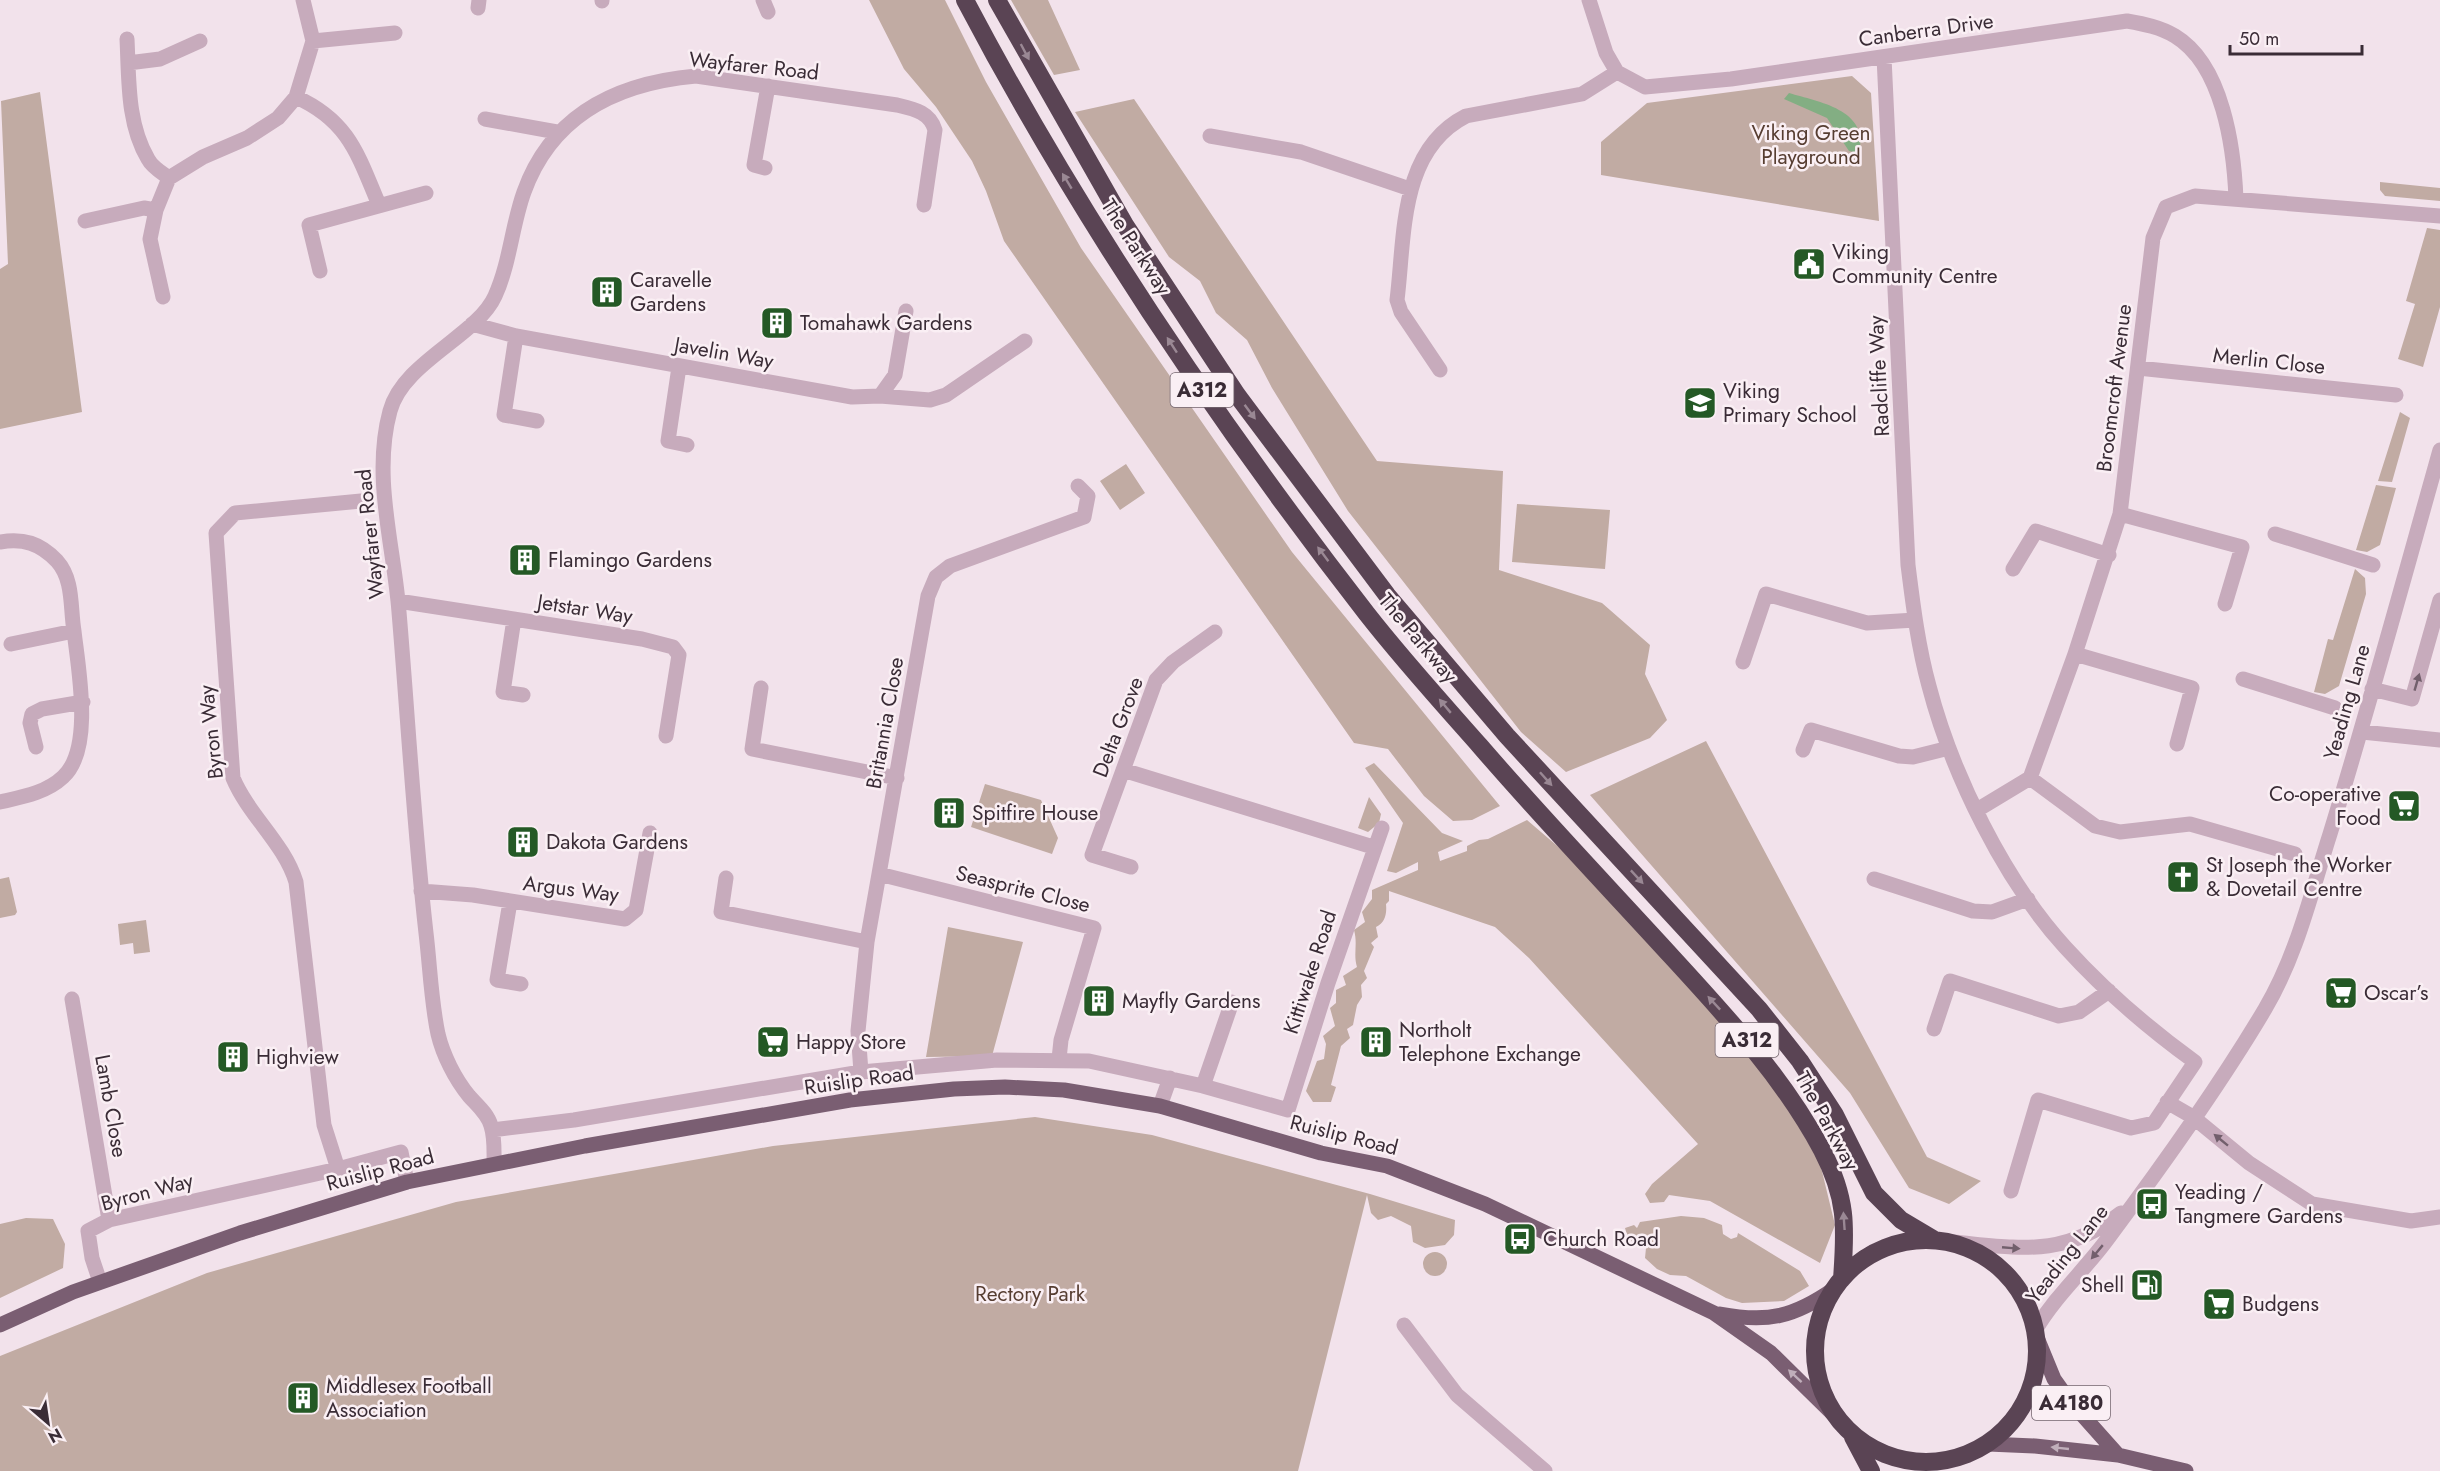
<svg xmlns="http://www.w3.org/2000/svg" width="2440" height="1471" font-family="Jost,sans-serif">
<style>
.green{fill:#c1aba3}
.water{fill:#83ae83}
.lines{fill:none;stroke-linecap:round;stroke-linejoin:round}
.minor{stroke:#c7abbc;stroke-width:15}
.major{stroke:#7a5e72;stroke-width:15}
.highway{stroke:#5a4454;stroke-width:18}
.oneway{fill:#9a8894}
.oneway2{fill:#725f6c}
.oneway3{fill:#c0aeba}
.labels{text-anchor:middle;stroke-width:5;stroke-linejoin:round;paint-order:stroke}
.shield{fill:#faeff4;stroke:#74666f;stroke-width:1.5}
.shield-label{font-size:20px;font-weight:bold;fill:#3a2c36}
.street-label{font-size:21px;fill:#3a2c36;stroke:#faeff4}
.park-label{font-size:21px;fill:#563d31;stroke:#faeff4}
.poi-label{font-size:21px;fill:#3a2c36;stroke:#faeff4;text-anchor:start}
</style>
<rect width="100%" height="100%" fill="#f2e2eb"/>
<path class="green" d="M869 0H945L986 82 1081 248 1292 552 1500 806 1472 820 1453 821 1424 796 1388 749 1354 743 1004 241 986 191 972 161 936 107 904 69Z
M1011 0H1048L1080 70 1054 75Z
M1852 76 1871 93 1879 221 1601 175V142L1647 103Z
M40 92 82 412 0 429V269L8 264 1 101Z
M1134 99 1377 461 1503 471 1499 570 1602 603 1650 645 1645 674 1667 720 1650 738 1566 772 1521 732 1348 511 1272 388 1247 340 1216 313 1200 281 1169 257 1075 112Z
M2380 182 2440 188V201L2385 196 2380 190Z
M2427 228 2440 230V307L2423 367 2398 359 2415 304 2406 301Z
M2400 412 2410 418 2392 482 2378 481Z
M1126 464 1145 493 1120 510 1100 481Z
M2376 485 2396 488 2380 545 2367 552 2356 550Z
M1517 504 1610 510 1605 569 1512 562Z
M2355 569 2365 578 2366 594 2339 686 2325 694 2314 692 2328 639 2333 640Z
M1706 741 1927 1157 1981 1181 1949 1204 1909 1188 1850 1093 1590 795Z
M1374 763 1442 833 1463 841 1438 852 1440 861 1467 851V846L1479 840 1488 839 1527 820 1562 850 1728 1026 1779 1092 1820 1163 1835 1225 1820 1263 1710 1201 1669 1195 1664 1202 1650 1203 1645 1194 1652 1184 1698 1144 1529 958 1495 927 1389 891V901L1386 904C1387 914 1385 923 1376 927L1378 937 1371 943 1374 947 1364 971 1367 978 1361 985 1362 997 1357 1005 1353 1025 1347 1029 1350 1038 1341 1046 1331 1085 1336 1087 1331 1102H1313L1306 1091 1317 1061 1324 1059 1326 1044 1323 1036 1335 1026 1330 1008 1336 1003V990L1346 985 1343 976 1357 967C1353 954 1358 944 1354 930L1365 922 1362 912 1372 899V890L1418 870V862L1396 873 1387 871 1403 823 1365 768Z
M985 784 1041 800 1058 838 1052 854 971 827Z
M1369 797 1381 814 1379 823 1368 832 1358 828Z
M9 877 17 912 15 915 0 918V879Z
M146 920 150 952 134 954 133 943 120 945 118 924Z
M948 927 1023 942 992 1056 926 1057Z
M1035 1117 1152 1135 1370 1194 1455 1220 1454 1235 1445 1245 1425 1248 1413 1242 1411 1226 1391 1216 1378 1220 1371 1213 1367 1195 1298 1471H0V1356L207 1273 456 1202 773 1146Z
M1681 1216 1704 1218 1722 1225 1723 1234 1731 1239 1737 1237 1738 1233 1800 1271 1809 1286 1784 1301 1742 1303 1726 1298 1686 1276 1670 1275 1657 1269 1645 1258 1646 1248C1634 1245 1628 1240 1625 1228L1634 1225 1637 1228 1640 1222Z
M26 1218 53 1219 65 1244 63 1268 0 1298V1224Z
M1423 1264a12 12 0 1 1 24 0a12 12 0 1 1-24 0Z"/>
<path class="water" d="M1789 93C1818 102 1870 109 1859 153L1849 151 1827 118 1784 99Z"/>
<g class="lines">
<path class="minor" d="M602 0V1
M763 0 768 12
M1589 0 1606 53 1617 72 1645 87 1731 79 2127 21C2144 24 2160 27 2175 36 2223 65 2234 148 2236 199
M478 8 479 0
M127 39C129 79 127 124 148 159 152 167 162 173 169 178
M313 41 395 33
M1884 57 1908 565C1913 605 1918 646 1929 686 1952 774 2004 880 2065 947 2104 990 2148 1028 2195 1062L2154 1123 2131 1128 2038 1100 2011 1191
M128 63 160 59 200 41
M296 97C349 121 358 155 379 205
M485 119 557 132
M1210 136 1301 152 1410 189
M765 168 754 165 768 86
M156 210 150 239 163 297
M85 221 144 208 156 210 169 178 203 157 247 138 278 118 296 97 313 41 303 0
M320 271 309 225 426 193
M472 324 516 336 852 397 880 396 895 375 906 311
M516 336 504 415 537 421
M679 367 668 441 687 445
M2138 368 2396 395
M1440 370 1401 312 1397 300C1405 236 1399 150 1466 116L1582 94 1617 72
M880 396 930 400 946 395 1025 341
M361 501 235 513 216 533 233 778C249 816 284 843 296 882L324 1125 338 1169 401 1152 407 1182
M2120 514 2242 547 2225 604
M2275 534 2373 565
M0 542C23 538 40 543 57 561 74 580 70 608 74 631 78 667 94 749 63 777 46 793 22 797 0 802
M2013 569 2036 531 2109 555
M398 601 642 639 673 647 679 655 666 736
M514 619 503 692 523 695
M11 644 74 631
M2075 654 2192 688 2177 744
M1743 662 1766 594 1867 623 1915 620
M2243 679 2335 708
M761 688 752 749 897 778
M2372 689 2412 699 2440 600
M2362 732 2440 740
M36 747 30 723 32 714 42 709 83 702
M1803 750 1811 730 1899 756 1913 757 1949 748
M1123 770 1373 847
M2030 778 2095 826 2120 832 2190 824 2295 854
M1977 810 2030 778 2075 654 2120 514 2153 238 2166 207 2195 196 2440 216
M1131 867 1092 855 1156 680 1173 662 1215 632
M879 874 1094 928 1061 1040 1059 1059
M726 878 721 912 867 942
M1874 879 1973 911 1992 912 2028 899
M421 891 473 895 625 919 636 910 650 833
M510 902 497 980 521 984
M72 999 109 1220
M1934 1029 1950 981 2059 1016 2079 1012 2109 991
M861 1072 858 1031 867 942 928 596 936 577 950 566 1084 517 1088 496 1078 486
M1203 1086 1232 1002
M2167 1102 2193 1117 2249 1163 2312 1204 2411 1221 2440 1217
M1160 1106 1170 1078
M492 1130 574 1120 861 1072 997 1060 1089 1061 1203 1086 1288 1110 1328 983 1382 828
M494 1164C494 1152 495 1138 491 1126 488 1114 477 1105 469 1096 455 1079 443 1055 438 1034 431 1001 430 966 426 933 414 827 408 719 399 612 394 546 372 477 390 411 403 362 477 336 495 296 510 263 512 225 524 192 552 114 618 83 696 76L897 105C914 109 930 112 935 130L924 205
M1953 1242C2020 1248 2064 1258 2121 1213
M100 1282 92 1258 88 1231 109 1220 338 1169
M1404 1325 1457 1395 1545 1471
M2036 1329C2056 1295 2086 1269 2109 1237 2162 1166 2220 1085 2265 1009 2297 955 2311 893 2330 834 2369 707 2404 578 2440 450"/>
<path class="major" d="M1720 1314C1768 1323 1794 1317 1834 1289
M0 1325 73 1292 240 1233 407 1182 585 1146 850 1100 954 1089 1005 1087 1064 1090 1160 1106 1321 1153 1387 1166 1485 1204 1714 1313 1771 1353 1835 1416
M2038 1340 2054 1379 2069 1400 2118 1455
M1988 1444 2035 1446 2118 1455 2186 1471"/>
<path class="highway" d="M965 0C1079 217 1217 421 1367 614 1403 660 1442 703 1480 746 1542 818 1608 887 1672 957 1727 1017 1783 1077 1822 1150 1847 1198 1846 1226 1842 1279
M997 0 1125 225 1237 395 1387 595 1507 736 1759 1009 1800 1061 1835 1115 1874 1193 1901 1220 1933 1239
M1815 1351a111 111 0 1 1 222 0a111 111 0 1 1-222 0Z
M1853 1437 1871 1471"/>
</g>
<defs><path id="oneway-solid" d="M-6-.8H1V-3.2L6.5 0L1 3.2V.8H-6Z" transform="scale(1.5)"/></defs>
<g class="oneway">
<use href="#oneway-solid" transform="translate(1025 52) rotate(62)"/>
<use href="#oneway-solid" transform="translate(1067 181) rotate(-121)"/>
<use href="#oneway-solid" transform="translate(1172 345) rotate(-123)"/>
<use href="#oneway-solid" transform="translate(1250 412) rotate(53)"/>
<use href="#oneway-solid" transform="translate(1323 554) rotate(-127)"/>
<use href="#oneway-solid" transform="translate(1445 706) rotate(-130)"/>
<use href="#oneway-solid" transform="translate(1546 779) rotate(48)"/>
<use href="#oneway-solid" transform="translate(1637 877) rotate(47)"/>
<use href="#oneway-solid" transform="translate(1714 1003) rotate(-133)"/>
<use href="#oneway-solid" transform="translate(1844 1221) rotate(-94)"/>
</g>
<g class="oneway2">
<use href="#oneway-solid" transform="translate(2417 682) rotate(-74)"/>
<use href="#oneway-solid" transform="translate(2221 1140) rotate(-141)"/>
<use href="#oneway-solid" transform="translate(2011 1248) rotate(5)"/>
<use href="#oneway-solid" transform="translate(2097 1252) rotate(130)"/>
</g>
<g class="oneway3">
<use href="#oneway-solid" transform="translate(1795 1376) rotate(-137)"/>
<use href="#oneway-solid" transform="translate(2060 1448) rotate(-174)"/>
</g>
<defs>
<symbol id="civic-square" viewBox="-11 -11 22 22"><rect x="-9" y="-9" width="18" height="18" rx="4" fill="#245925" stroke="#faeff4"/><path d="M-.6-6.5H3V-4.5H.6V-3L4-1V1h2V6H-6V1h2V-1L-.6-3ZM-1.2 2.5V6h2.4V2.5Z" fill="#fff"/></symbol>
<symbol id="building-square" viewBox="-11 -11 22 22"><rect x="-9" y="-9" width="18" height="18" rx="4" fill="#245925" stroke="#faeff4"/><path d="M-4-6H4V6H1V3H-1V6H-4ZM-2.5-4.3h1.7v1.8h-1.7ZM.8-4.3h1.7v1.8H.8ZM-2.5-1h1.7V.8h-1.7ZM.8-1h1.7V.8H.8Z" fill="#fff"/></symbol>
<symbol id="school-square" viewBox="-11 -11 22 22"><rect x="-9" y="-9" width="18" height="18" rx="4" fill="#245925" stroke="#faeff4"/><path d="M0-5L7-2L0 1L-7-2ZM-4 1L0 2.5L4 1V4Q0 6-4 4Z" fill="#fff"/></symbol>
<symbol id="supermarket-square" viewBox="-11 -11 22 22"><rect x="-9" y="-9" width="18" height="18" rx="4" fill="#245925" stroke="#faeff4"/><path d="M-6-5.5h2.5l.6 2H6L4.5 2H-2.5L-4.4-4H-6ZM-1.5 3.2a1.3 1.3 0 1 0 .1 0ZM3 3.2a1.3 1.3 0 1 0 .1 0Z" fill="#fff"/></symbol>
<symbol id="church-square" viewBox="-11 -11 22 22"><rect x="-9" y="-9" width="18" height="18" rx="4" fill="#245925" stroke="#faeff4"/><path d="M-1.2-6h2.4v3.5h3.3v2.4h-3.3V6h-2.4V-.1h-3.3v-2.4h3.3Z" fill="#fff"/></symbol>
<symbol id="bus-square" viewBox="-11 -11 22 22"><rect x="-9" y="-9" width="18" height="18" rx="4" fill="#245925" stroke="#faeff4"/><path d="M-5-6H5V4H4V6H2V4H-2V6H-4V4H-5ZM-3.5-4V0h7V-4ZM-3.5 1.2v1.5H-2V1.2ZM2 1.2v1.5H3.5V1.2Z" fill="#fff"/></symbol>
<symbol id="fuel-square" viewBox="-11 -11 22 22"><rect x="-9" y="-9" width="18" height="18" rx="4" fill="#245925" stroke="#faeff4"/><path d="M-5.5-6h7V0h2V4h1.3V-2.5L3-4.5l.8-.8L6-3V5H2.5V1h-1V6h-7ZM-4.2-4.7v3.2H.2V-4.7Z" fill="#fff"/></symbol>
</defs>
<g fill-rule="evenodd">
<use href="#civic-square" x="1790" y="245" width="38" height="38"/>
<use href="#building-square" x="588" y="273" width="38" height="38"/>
<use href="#building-square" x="758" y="304" width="38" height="38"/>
<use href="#school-square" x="1681" y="384" width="38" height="38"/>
<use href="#building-square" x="506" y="541" width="38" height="38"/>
<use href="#supermarket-square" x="2385" y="787" width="38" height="38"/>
<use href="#building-square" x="930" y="794" width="38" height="38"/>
<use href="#building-square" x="504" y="823" width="38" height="38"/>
<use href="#church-square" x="2164" y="858" width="38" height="38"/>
<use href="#supermarket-square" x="2322" y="974" width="38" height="38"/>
<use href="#building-square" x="1080" y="982" width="38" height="38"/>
<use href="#supermarket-square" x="754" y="1023" width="38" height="38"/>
<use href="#building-square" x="1357" y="1023" width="38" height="38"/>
<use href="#building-square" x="214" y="1038" width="38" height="38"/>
<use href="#bus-square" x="2133" y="1185" width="38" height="38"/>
<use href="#bus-square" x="1501" y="1220" width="38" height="38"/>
<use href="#fuel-square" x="2128" y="1266" width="38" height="38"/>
<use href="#supermarket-square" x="2200" y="1285" width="38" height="38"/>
<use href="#building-square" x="284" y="1379" width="38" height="38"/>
</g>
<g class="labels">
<g class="shield">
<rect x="1170.5" y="373" width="63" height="34" rx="4.5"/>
<rect x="1715.5" y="1023" width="63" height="34" rx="4.5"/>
<rect x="2032" y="1386" width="78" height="34" rx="4.5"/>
</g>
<g class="shield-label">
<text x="1202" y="397">A312</text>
<text x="1747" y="1047">A312</text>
<text x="2071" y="1410">A4180</text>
</g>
<g class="street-label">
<text transform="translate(1926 30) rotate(-8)" y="7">Canberra Drive</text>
<text transform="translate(754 66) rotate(6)" y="7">Wayfarer Road</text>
<text transform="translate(1136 247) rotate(57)" y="7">The Parkway</text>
<text transform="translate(724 353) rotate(10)" y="7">Javelin Way</text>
<text transform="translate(2269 361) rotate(6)" y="7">Merlin Close</text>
<text transform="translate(1879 376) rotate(-93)" y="7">Radcliffe Way</text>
<text transform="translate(2114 388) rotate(-83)" y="7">Broomcroft Avenue</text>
<text transform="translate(370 534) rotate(-96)" y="7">Wayfarer Road</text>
<text transform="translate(585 609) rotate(9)" y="7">Jetstar Way</text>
<text transform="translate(1418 638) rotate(50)" y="7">The Parkway</text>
<text transform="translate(2347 702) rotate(-74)" y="7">Yeading Lane</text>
<text transform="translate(885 723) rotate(-80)" y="7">Britannia Close</text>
<text transform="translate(1118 727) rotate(-69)" y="7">Delta Grove</text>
<text transform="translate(211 732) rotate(-96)" y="7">Byron Way</text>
<text transform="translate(571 889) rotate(7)" y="7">Argus Way</text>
<text transform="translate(1023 889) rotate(14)" y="7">Seasprite Close</text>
<text transform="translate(1310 972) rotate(-72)" y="7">Kittiwake Road</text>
<text transform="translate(859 1080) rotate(-8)" y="7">Ruislip Road</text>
<text transform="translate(111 1106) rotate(80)" y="7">Lamb Close</text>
<text transform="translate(1827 1121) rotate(61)" y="7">The Parkway</text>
<text transform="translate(1344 1135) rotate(14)" y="7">Ruislip Road</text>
<text transform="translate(380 1170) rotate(-15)" y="7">Ruislip Road</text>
<text transform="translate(147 1192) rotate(-15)" y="7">Byron Way</text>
<text transform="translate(2067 1254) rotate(-52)" y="7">Yeading Lane</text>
</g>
<g class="park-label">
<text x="1811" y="140">Viking Green<tspan x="1811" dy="24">Playground</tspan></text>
<text x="1030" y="1301">Rectory Park</text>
</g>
<g class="poi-label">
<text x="1832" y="259">Viking<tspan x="1832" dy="24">Community Centre</tspan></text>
<text x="630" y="287">Caravelle<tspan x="630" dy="24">Gardens</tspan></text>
<text x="800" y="330">Tomahawk Gardens</text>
<text x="1723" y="398">Viking<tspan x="1723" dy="24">Primary School</tspan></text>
<text x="548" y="567">Flamingo Gardens</text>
<text x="2381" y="801" text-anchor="end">Co-operative<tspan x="2381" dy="24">Food</tspan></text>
<text x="972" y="820">Spitfire House</text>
<text x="546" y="849">Dakota Gardens</text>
<text x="2206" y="872">St Joseph the Worker<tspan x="2206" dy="24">&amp; Dovetail Centre</tspan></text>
<text x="2364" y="1000">Oscar’s</text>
<text x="1122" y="1008">Mayfly Gardens</text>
<text x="1399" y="1037">Northolt<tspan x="1399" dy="24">Telephone Exchange</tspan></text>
<text x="796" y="1049">Happy Store</text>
<text x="256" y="1064">Highview</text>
<text x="2175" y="1199">Yeading /<tspan x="2175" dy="24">Tangmere Gardens</tspan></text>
<text x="1543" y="1246">Church Road</text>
<text x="2124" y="1292" text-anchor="end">Shell</text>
<text x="2242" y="1311">Budgens</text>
<text x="326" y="1393">Middlesex Football<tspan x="326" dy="24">Association</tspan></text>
</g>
</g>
<g transform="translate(48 1423) rotate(151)" stroke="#faeff4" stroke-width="4.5" paint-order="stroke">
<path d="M0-4.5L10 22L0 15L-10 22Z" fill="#3a2c36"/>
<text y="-9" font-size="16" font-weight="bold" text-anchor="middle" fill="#3a2c36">N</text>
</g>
<path d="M2230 45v9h132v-9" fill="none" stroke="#3a2c36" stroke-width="3"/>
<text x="2239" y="45" font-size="18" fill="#3a2c36" stroke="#faeff4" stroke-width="4.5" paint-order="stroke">50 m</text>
</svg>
